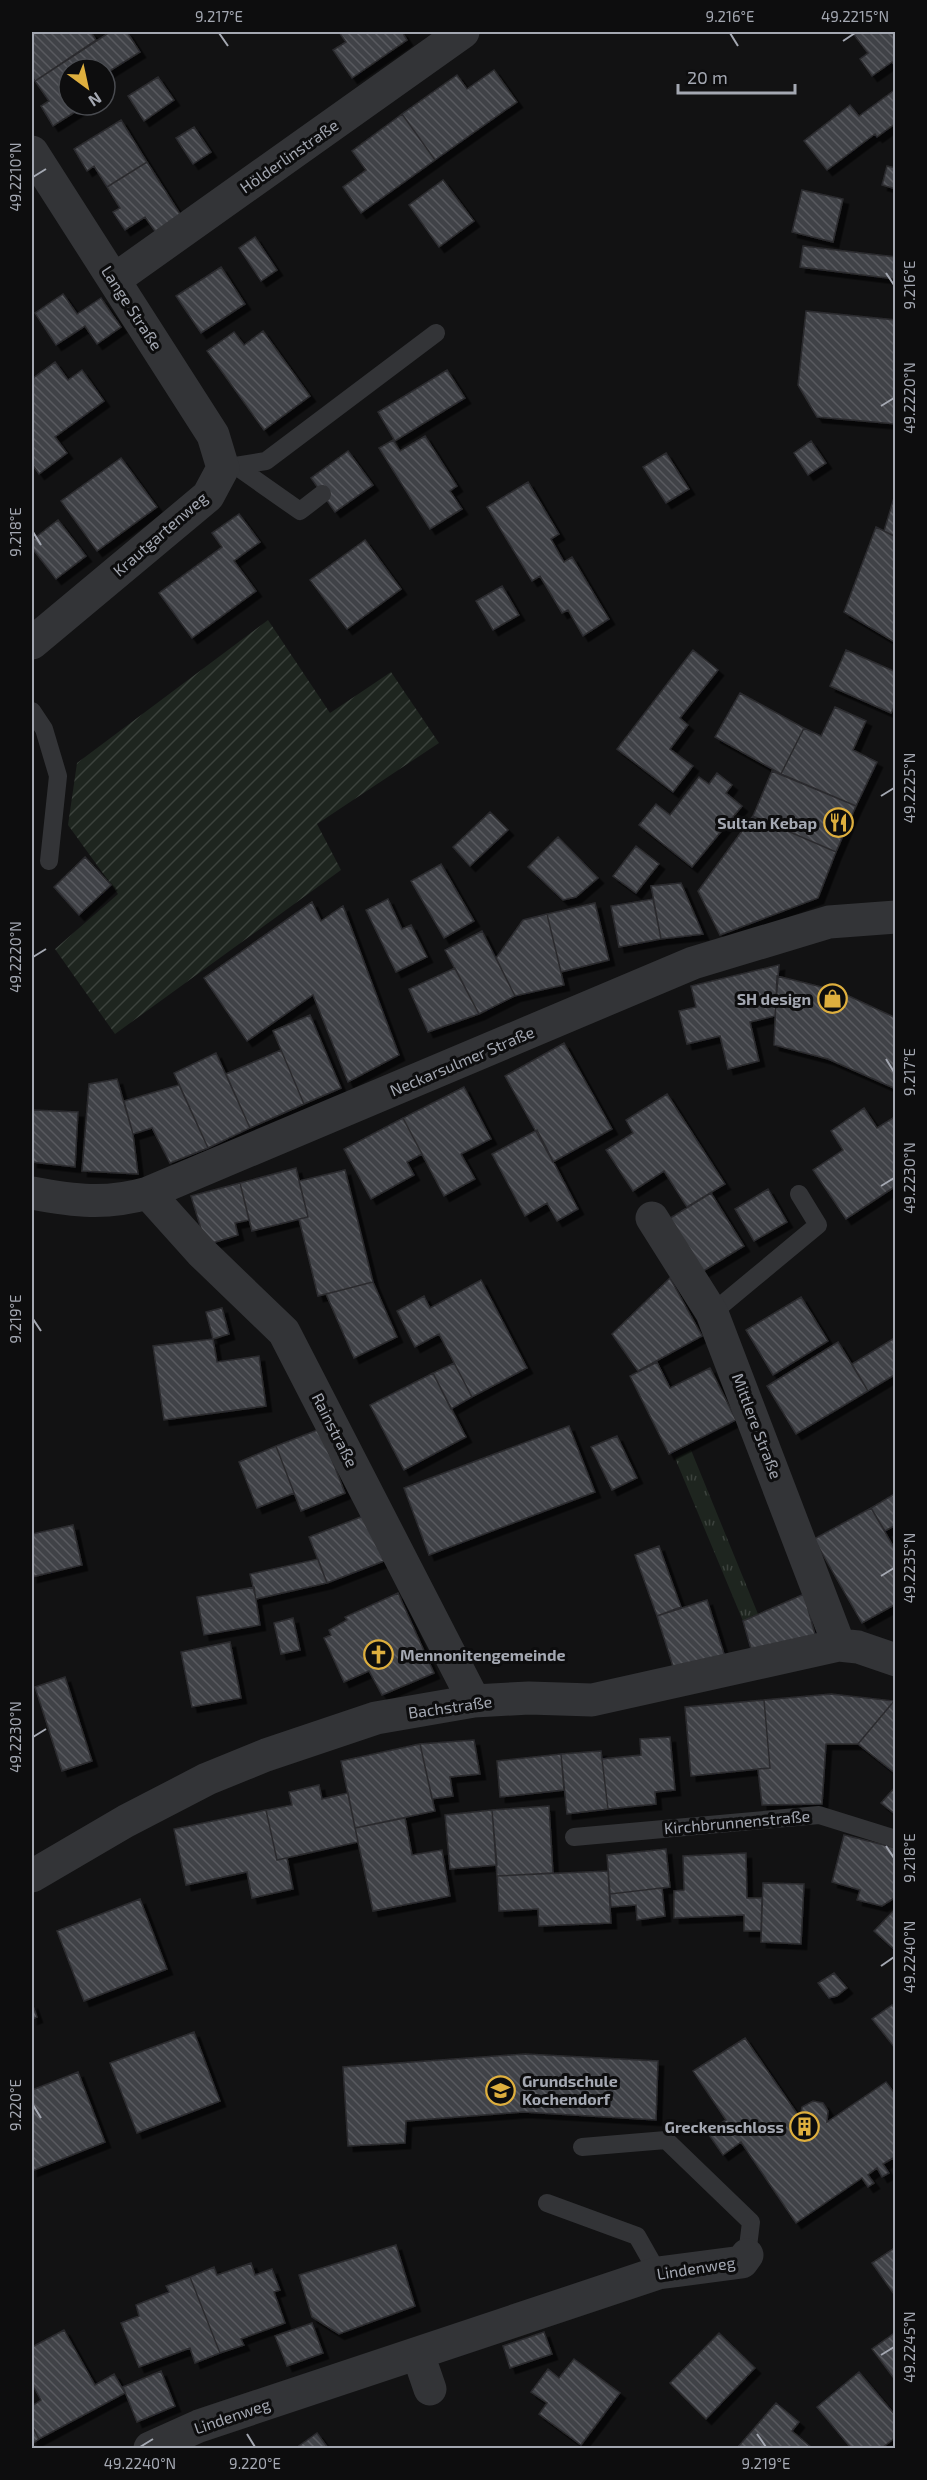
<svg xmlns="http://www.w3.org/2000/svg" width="927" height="2480" font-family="'Exo 2',sans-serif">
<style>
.grass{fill:url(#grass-tufts)}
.garden{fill:url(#garden-furrows)}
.building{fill:url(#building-back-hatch);stroke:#2c2c2f;stroke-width:1.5;filter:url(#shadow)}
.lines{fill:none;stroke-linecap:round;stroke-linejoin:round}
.service{stroke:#333437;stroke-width:18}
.minor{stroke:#333437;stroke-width:33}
.ticks{fill:none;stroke:#a4a8b2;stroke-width:2}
.labels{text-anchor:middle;stroke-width:6;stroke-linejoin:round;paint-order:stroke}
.street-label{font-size:16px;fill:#a4a8b2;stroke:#0d0d0e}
.poi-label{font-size:16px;font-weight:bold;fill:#a4a8b2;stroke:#0d0d0e;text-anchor:end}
.neatline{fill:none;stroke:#a4a8b2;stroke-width:2}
.ticks-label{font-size:15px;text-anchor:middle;fill:#a4a8b2}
</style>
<defs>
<pattern id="grass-tufts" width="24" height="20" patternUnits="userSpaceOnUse" patternTransform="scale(1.5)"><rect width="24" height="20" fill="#1e251f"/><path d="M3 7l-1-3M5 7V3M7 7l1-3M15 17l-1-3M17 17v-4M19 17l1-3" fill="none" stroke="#3c423d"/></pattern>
<pattern id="garden-furrows" width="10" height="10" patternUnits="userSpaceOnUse" patternTransform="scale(1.5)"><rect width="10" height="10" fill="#1e251f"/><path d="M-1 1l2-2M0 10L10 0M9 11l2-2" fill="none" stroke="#3c423d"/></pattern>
<pattern id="building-back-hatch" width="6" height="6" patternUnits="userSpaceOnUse" patternTransform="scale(1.5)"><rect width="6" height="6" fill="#414246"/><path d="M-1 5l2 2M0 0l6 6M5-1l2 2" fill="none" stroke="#595a5e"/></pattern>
<filter id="shadow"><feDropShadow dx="5.5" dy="5.5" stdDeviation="0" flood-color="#0009"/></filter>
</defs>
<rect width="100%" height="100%" fill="#121213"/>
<path class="grass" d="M691 1450 758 1614 743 1621 675 1458Z"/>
<path class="garden" d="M268 620 330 713 391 672 439 743 317 824 341 870 115 1034 55 949 118 894 68 825 77 763Z"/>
<path class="building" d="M32 32H91L96 40 35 81 32 75Z
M110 32H127L140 52 105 74V69H69V105H86L53 126 41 106 49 101 35 81Z
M339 32H402L407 40 352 78 333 50 346 42Z
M852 32H896V67L892 62 872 76 860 59 868 53Z
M494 70 517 102 435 160 402 114 457 75 467 89Z
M158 77 174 100 144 121 128 96Z
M896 89V123L877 137 875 134 827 170 804 141 850 105 859 116Z
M402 114 435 160 361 213 343 187 366 170 352 151Z
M121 120 147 162 107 187 94 166 87 171 74 149Z
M194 127 211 152 193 164 176 138Z
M147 162 182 217 157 234 145 217 125 230 113 212 120 208 107 187Z
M887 166 896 168V189L882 185Z
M443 180 474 221 439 247 409 205Z
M802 190 843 199 833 242 792 232Z
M255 237 277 270 261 281 239 248Z
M803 246 896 257 895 279 800 267Z
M221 267 245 304 201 333 176 296Z
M63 294 77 314 101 298 121 327 97 344 85 326 56 345 35 313Z
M806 311 896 320V424L817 417 798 385Z
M263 331 310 396 264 430 207 351 234 332 244 345Z
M55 362 68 380 82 370 104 401 55 437 67 453 39 474 32 464V379Z
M447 370 465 398 395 441 378 412Z
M425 436 457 486 450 491 462 509 430 529 379 448 393 440 400 451Z
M811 441 826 463 808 475 794 453Z
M348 451 373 485 335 512 311 478Z
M666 453 689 489 666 503 643 467Z
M121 458 157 507 97 551 61 501Z
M528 482 559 534 551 539 564 562 572 557 609 619 583 636 568 610 562 613 540 576 532 581 487 507Z
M896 491V537L884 531Z
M239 514 260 542 234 561 256 591 192 638 159 593 222 547 212 533Z
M58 520 86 556 56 579 32 548V540Z
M876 527 896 537V643L844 612Z
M365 540 401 589 347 629 310 580Z
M502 586 519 615 493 630 476 601Z
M693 650 718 670 680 718 688 725 670 749 693 766 673 792 617 749Z
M846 650 896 672V703L891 713 830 686Z
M740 693 804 728 781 774 715 737Z
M835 707 866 721 853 750 877 762 856 806 781 774 804 728 821 736Z
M772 771 856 806 836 852 753 816Z
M717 773 732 785 726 793 742 806 692 867 639 825 656 804 670 815 699 777 709 784Z
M490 812 508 830 470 866 453 847Z
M753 816 836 852 818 898 720 935 698 891Z
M558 837 598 878 576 897 563 900 528 867Z
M636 846 659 864 636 893 613 876Z
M85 857 111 885 79 915 54 887Z
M441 864 474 921 444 938 411 881Z
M681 883 703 934 661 939 651 886Z
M388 899 402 929 411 925 427 957 396 972 366 910Z
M653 899 661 939 619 947 611 906Z
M312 902 321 921 343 906 399 1055 348 1082 313 995 247 1041 204 978Z
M595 903 609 960 561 972 547 914Z
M547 914 564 985 515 996 496 958 523 920Z
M482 931 515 996 479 1014 445 950Z
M779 965 775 1016 750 1022 759 1061 728 1069 720 1036 687 1044 679 1011 696 1007 691 986Z
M455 968 479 1014 428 1032 409 989Z
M777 976 838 991 896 1018V1089L828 1059 774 1045Z
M310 1015 341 1088 304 1104 273 1031Z
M564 1043 612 1129 553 1162 505 1076Z
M281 1050 304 1104 250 1128 226 1074Z
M216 1053 250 1128 208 1148 174 1073Z
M117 1079 133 1134 138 1174 82 1171 89 1084Z
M179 1085 208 1148 170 1163 152 1128 133 1134 124 1101Z
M464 1087 491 1139 461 1154 475 1179 444 1196 403 1118Z
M667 1094 725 1184 687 1207 664 1171 633 1191 606 1150 633 1133 626 1120Z
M864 1108 877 1128 896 1116V1186L846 1219 813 1170 843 1150 831 1131Z
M32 1110 78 1112 75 1167 32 1162Z
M403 1118 422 1154 407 1162 414 1175 371 1199 344 1149Z
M537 1130 578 1209 557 1221 547 1203 525 1216 492 1154Z
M296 1168 308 1217 252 1231 240 1183Z
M345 1170 373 1282 318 1296 299 1219 308 1217 299 1181Z
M240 1183 249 1220 235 1223 238 1235 206 1245 191 1196Z
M768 1189 787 1222 754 1241 735 1209Z
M711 1193 744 1246 700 1273 667 1220Z
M670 1278 702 1336 638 1371 612 1334Z
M481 1280 527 1368 472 1397 439 1334 415 1347 397 1311 424 1296 430 1308Z
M373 1282 397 1337 354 1358 326 1294Z
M801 1297 828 1341 773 1375 746 1330Z
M222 1308 229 1334 213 1339 206 1312Z
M896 1337V1374L868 1391 852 1364Z
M213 1339 217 1362 259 1356 266 1406 164 1420 153 1346Z
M838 1342 868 1391 796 1434 767 1386Z
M657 1362 670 1388 710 1368 736 1420 669 1454 630 1376Z
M454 1363 472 1397 451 1409 433 1373Z
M433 1373 466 1437 404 1470 370 1405Z
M569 1426 595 1492 429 1555 404 1488Z
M320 1429 345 1493 301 1511 276 1446Z
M617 1436 637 1478 612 1490 591 1447Z
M276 1446 294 1493 257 1508 239 1462Z
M896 1493V1525L885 1531 871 1508Z
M871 1508 896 1551V1604L862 1623 814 1539Z
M366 1515 384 1561 327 1583 309 1537Z
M73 1525 82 1565 32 1577V1534Z
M659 1546 681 1607 657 1616 635 1555Z
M318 1559 327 1583 256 1599 250 1574Z
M254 1587 260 1625 204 1635 197 1597Z
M398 1593 434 1673 382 1695 369 1671 344 1682 324 1638 331 1635 329 1630 347 1620 345 1617Z
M804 1594 817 1642 753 1656 743 1621Z
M707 1600 726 1660 676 1676 657 1616Z
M293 1618 300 1650 281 1654 274 1623Z
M230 1642 241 1698 192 1707 181 1652Z
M65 1677 92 1761 62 1771 35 1687Z
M831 1694 894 1701 858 1744H826L822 1804 762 1805 758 1769 770 1768 764 1700Z
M764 1700 770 1768 691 1776 685 1707Z
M894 1701 896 1703V1774L858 1744Z
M670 1737 675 1790 655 1792 656 1804 608 1809 602 1759 641 1755 640 1739Z
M474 1740 480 1774 450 1777 453 1796 432 1799 420 1744Z
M420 1744 435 1811 355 1828 341 1761Z
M601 1751 608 1809 567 1814 561 1754Z
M561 1754 564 1790 500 1797 497 1761Z
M319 1785 322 1799 348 1793 358 1842 277 1860 266 1810 292 1805 289 1792Z
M896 1786V1815L881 1803Z
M549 1806 553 1873 497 1876 492 1810Z
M266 1810 277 1860 287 1858 293 1889 252 1898 247 1872 186 1885 174 1829Z
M492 1810 497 1865 450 1869 445 1815Z
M405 1818 412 1855 442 1850 450 1896 373 1911 355 1828Z
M844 1835 896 1848V1897L882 1906 857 1900 860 1890 832 1882Z
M666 1849 670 1887 610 1894 607 1855Z
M746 1853 747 1898H762L761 1931H744V1915L674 1918V1891L684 1890 683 1856Z
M608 1871 611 1923 539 1926 538 1909 499 1911 497 1876Z
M763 1883 804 1884 801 1944 761 1942Z
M662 1888 665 1916 637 1920 636 1905 611 1907 610 1894Z
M140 1899 167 1969 84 2001 57 1931Z
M896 1908V1951L874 1931Z
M834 1973 847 1988 837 1996 829 1998 818 1983Z
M32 2003 37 2017 32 2019Z
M892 2005 896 2009V2049L872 2019Z
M194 2032 220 2101 137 2133 110 2063Z
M745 2038 800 2118 802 2107 813 2101 823 2103 828 2111 827 2122 886 2082 896 2095V2162L893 2158 883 2164 889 2173 882 2177 877 2168 868 2175 874 2183 868 2187 862 2178 796 2223 741 2142 723 2155 707 2132 726 2120 693 2071Z
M525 2054 658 2061 656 2120 523 2112 406 2121 405 2143 348 2146 343 2067Z
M78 2072 105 2142 32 2171V2090Z
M396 2245 415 2306 339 2334 312 2317 299 2275Z
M896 2247V2297L872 2263Z
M251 2263 255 2275 272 2269 280 2290 274 2292 285 2323 241 2339 244 2345 220 2353 190 2277 214 2267 217 2275Z
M190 2277 220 2353 195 2363 190 2348 139 2367 121 2323 139 2316 136 2305 169 2292 166 2286Z
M312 2323 323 2353 287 2366 275 2336Z
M64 2330 95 2385 114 2374 125 2393 39 2439 32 2426V2406L41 2400 32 2384V2347Z
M544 2332 552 2354 510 2368 503 2346Z
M896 2332V2381L872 2349Z
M719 2333 755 2368 706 2419 670 2383Z
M574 2359 620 2393 581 2445 539 2414 547 2403 531 2392 548 2369 559 2378Z
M161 2371 175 2406 137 2422 123 2387Z
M859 2372 896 2416V2437L882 2448H851L817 2407Z
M776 2403 799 2422 792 2431 812 2448H737Z
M32 2426 39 2439 32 2444Z
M317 2433 328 2448H296Z"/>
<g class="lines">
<path class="service" d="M236 466 300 511 322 494
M223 468 266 461 436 333
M32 711 44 729 58 776 49 861
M712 1313 818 1225 799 1194
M574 1837 819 1815 896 1839
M582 2147 666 2140 751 2222 747 2255
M547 2203 637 2236 658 2273"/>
<path class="minor" d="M32 152 213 435 223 468 208 496 32 643
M114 280 463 32
M32 1193C75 1201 106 1205 148 1193L693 963 829 922 896 917
M148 1193 201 1252 284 1332 474 1701
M652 1218 712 1313 839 1645
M32 1876 126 1821 207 1779 266 1755 376 1718 474 1701 529 1698 592 1700 839 1645 858 1647 896 1660
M418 2354 430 2389
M150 2448 199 2426 658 2273 742 2262 747 2255"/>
</g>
<path class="ticks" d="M219 33 228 46M730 33 738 46M843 41 855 33M33 177 46 169M886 273 894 285M881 406 894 398M33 532 41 545M881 796 894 788M33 957 46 949M886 1059 894 1072M881 1186 894 1178M33 1319 41 1331M881 1576 894 1568M33 1737 46 1729M886 1846 894 1858M881 1966 894 1957M33 2105 41 2118M881 2355 894 2347M247 2434 255 2447M757 2434 766 2447M140 2447 153 2439"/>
<defs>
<symbol id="restaurant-ring" viewBox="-11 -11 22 22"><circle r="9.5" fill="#0d0d0e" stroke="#deaf3e" stroke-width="1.5"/><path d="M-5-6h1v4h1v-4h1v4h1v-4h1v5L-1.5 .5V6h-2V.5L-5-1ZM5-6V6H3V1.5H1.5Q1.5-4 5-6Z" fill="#deaf3e"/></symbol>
<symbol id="shop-ring" viewBox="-11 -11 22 22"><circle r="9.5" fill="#0d0d0e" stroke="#deaf3e" stroke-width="1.5"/><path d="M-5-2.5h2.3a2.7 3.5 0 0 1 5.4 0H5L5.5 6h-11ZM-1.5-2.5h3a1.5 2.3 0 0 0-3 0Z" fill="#deaf3e"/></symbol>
<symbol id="church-ring" viewBox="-11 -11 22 22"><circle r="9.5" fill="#0d0d0e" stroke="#deaf3e" stroke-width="1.5"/><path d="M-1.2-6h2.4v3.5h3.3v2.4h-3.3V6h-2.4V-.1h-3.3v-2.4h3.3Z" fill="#deaf3e"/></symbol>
<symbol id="school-ring" viewBox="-11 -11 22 22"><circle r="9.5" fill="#0d0d0e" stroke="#deaf3e" stroke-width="1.5"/><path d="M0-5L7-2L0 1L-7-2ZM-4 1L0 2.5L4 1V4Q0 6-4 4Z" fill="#deaf3e"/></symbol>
<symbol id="building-ring" viewBox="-11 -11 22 22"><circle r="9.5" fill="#0d0d0e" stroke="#deaf3e" stroke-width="1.5"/><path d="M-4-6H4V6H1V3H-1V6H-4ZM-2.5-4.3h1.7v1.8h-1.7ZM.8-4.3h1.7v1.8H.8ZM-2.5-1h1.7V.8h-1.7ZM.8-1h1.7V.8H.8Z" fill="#deaf3e"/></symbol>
</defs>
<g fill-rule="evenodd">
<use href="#restaurant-ring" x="822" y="806" width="33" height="33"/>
<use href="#shop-ring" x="816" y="982" width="33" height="33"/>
<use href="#church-ring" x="362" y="1638" width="33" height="33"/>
<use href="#school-ring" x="484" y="2074" width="33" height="33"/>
<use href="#building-ring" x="788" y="2110" width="33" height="33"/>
</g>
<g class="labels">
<g class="street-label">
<text transform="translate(289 156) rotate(-35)" y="6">Hölderlinstraße</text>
<text transform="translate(132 308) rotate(57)" y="6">Lange Straße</text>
<text transform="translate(160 534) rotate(-41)" y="6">Krautgartenweg</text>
<text transform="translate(462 1061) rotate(-23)" y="6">Neckarsulmer Straße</text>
<text transform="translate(757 1426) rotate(69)" y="6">Mittlere Straße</text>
<text transform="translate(335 1430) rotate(63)" y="6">Rainstraße</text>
<text transform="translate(450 1707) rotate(-8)" y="6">Bachstraße</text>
<text transform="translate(737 1822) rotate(-5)" y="6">Kirchbrunnenstraße</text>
<text transform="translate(696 2268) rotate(-9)" y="6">Lindenweg</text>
<text transform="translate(232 2416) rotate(-19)" y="6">Lindenweg</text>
</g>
<g class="poi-label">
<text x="817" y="829">Sultan Kebap</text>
<text x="811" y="1005">SH design</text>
<text x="400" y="1661" text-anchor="start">Mennonitengemeinde</text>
<text x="522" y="2087" text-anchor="start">Grundschule<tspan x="522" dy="18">Kochendorf</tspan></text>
<text x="784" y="2133">Greckenschloss</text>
</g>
</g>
<rect width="927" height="2480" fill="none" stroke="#0d0d0e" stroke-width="66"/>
<g transform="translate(87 87) rotate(147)"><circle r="28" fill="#0d0d0e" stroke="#494b50" stroke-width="1.5"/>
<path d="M0-4.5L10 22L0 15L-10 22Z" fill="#deaf3e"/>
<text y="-9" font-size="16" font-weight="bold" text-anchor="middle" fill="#a4a8b2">N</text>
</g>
<path d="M678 84v9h117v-9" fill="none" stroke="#a4a8b2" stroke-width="3"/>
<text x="687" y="84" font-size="18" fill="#a4a8b2" stroke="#0d0d0e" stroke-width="4.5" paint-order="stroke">20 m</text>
<rect x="33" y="33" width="861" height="2414" class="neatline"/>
<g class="ticks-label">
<text x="219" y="22">9.217°E</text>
<text x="730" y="22">9.216°E</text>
<text x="855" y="22">49.2215°N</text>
<text transform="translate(16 177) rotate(-90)" y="5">49.2210°N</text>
<text transform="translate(910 285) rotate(-90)" y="5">9.216°E</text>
<text transform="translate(910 398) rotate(-90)" y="5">49.2220°N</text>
<text transform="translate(16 532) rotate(-90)" y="5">9.218°E</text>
<text transform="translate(910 788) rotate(-90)" y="5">49.2225°N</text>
<text transform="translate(16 957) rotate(-90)" y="5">49.2220°N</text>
<text transform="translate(910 1072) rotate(-90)" y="5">9.217°E</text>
<text transform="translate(910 1178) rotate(-90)" y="5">49.2230°N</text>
<text transform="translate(16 1319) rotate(-90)" y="5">9.219°E</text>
<text transform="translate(910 1568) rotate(-90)" y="5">49.2235°N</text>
<text transform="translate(16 1737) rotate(-90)" y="5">49.2230°N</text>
<text transform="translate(910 1858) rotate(-90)" y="5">9.218°E</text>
<text transform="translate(910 1957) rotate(-90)" y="5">49.2240°N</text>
<text transform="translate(16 2105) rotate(-90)" y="5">9.220°E</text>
<text transform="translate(910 2347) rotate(-90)" y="5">49.2245°N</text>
<text x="140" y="2469">49.2240°N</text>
<text x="255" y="2469">9.220°E</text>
<text x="766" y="2469">9.219°E</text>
</g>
</svg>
